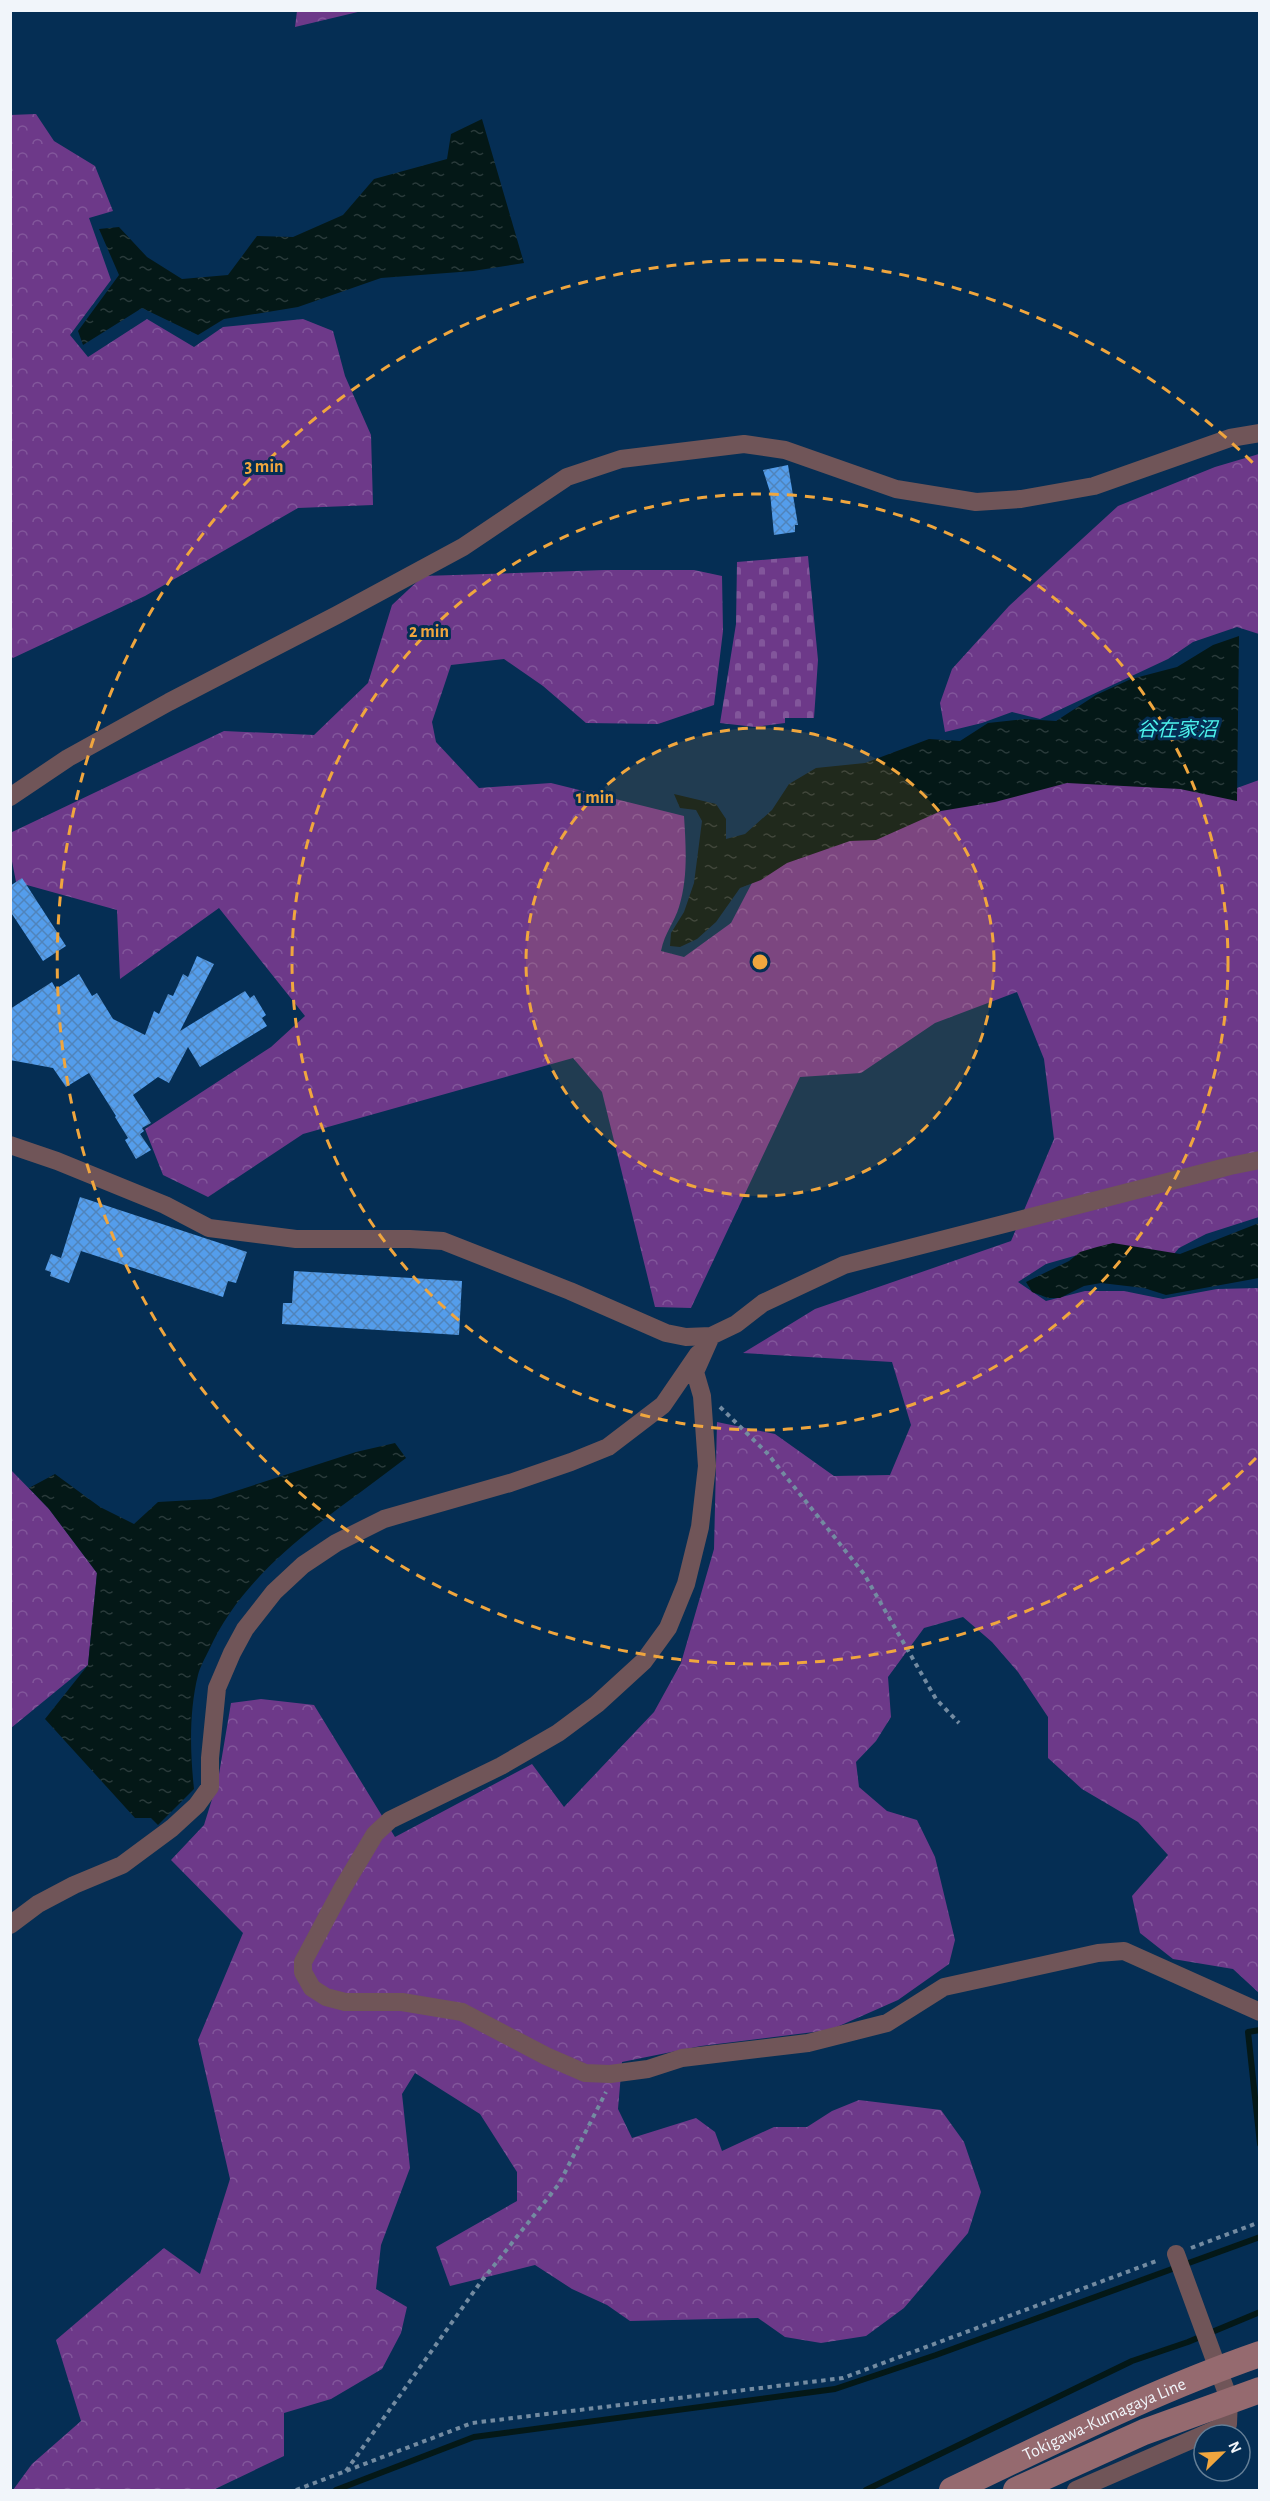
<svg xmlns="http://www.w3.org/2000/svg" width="1270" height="2501" font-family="'Alegreya Sans','Noto Sans JP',sans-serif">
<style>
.forest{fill:url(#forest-crowns)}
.cemetery{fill:url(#cemetery-stones)}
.water{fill:url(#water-ripples)}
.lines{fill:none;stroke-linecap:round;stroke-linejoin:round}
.stream{stroke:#041817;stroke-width:6}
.building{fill:url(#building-cross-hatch)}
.path{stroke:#738ba1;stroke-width:4;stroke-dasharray:4.5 4.5;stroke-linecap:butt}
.minor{stroke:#705558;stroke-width:18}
.secondary{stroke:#956a6f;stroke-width:26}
.ring{fill:none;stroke:#f0a63e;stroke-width:3;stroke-dasharray:10 8}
.labels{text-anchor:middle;stroke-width:6;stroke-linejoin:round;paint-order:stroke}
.street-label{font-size:18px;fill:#f1f5fa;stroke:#052e54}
.water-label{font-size:20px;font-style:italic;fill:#4cf2ec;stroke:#052e54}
.centre{fill:#f0a63e;stroke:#052e54;stroke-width:3}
.ring-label{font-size:18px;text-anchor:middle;font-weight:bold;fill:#f0a63e;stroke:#052e54;stroke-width:6;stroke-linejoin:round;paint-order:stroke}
</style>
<defs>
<pattern id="forest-crowns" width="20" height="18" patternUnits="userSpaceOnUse" patternTransform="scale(1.5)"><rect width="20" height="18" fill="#6d3989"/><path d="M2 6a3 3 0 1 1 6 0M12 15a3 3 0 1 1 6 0" fill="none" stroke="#82569b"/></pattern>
<pattern id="cemetery-stones" width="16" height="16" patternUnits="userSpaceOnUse" patternTransform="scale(1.5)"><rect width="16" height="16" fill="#6d3989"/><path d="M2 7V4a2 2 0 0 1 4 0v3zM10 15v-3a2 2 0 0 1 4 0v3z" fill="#82569b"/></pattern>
<pattern id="water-ripples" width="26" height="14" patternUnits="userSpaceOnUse" patternTransform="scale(1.5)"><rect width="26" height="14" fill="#041817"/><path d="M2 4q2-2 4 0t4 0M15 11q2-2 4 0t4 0" fill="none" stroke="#293a3a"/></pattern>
<pattern id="building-cross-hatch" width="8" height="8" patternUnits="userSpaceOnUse" patternTransform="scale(1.5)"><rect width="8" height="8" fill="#549deb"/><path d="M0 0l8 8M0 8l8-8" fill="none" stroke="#5084bb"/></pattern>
</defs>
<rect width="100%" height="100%" fill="#052e54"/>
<path class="forest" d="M297 11V10L362 11 295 27Z
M36 114 54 141 95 166 113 211 89 218 111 280 70 335 88 357 147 319 194 347 223 327 303 319 333 331 345 376 371 435 373 505 298 508 145 596 13 658 10 656V115Z
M1259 454V634L1237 627 1193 642 1168 659 1040 719 1012 712 982 723 945 732 940 703 952 669 1009 606 1118 506 1215 467Z
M605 570H694L722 576 723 631 714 705 658 724 586 723 543 686 504 659 451 665 432 722 436 742 479 788 551 783 684 816C686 847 688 878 679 907 674 923 665 932 661 951L684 957 731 923 754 879 791 855 1069 767 1226 792 1259 780V1217L1206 1234 1179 1248 1163 1267 1081 1254 1046 1264 1018 1282 1046 1301 1085 1291H1124L1163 1299 1217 1289 1259 1288V1993L1233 1969 1173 1959 1140 1933 1132 1896 1168 1855 1138 1822 1082 1789 1048 1758V1717L1018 1672 992 1642 963 1617 924 1628 888 1677 891 1717 876 1741 856 1762 859 1787 887 1811 917 1820 935 1857 955 1940 949 1964 898 2000 830 2030 701 2046 622 2062 618 2109 632 2138 696 2118 715 2132 722 2151 774 2127H807L832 2111 859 2100 941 2110 964 2142 981 2192 968 2233 904 2308 866 2336 821 2343 785 2337 758 2318 630 2321 607 2305 572 2289 535 2265 450 2286 436 2247 517 2201V2172L480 2114 415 2073 402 2094 410 2168 381 2245 376 2289 407 2307 401 2333 382 2369 331 2399 284 2413V2456L213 2490H13L32 2464 81 2421 56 2340 164 2248 200 2274 230 2179 198 2040 243 1933 171 1860 204 1825 218 1780 231 1703 261 1699 314 1705 395 1837 532 1764 564 1807 654 1712 681 1663 714 1549 717 1422 775 1434 834 1476 890 1475 911 1425 892 1362 743 1353 815 1309 1011 1241 1054 1139 1044 1059 1017 992 935 1023 861 1073 800 1077 691 1308 655 1307 602 1092 573 1058 303 1134 208 1197 163 1175 145 1129 271 1047 305 1016 219 908 120 979 117 910 16 882 11 856 10 833 224 731 314 735 368 683 392 605 423 576Z
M10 1469 49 1509 97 1573 88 1665 11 1728Z"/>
<path class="cemetery" d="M808 556 818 660 814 718H785V723L755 727 720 723 736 624 737 562Z"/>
<path class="water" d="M482 119 524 263 473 271 381 278 298 307 224 319 198 335 142 308 83 345 78 331 119 275 99 229 119 227 147 257 182 279 228 275 257 236 293 237 343 215 374 179 447 159 451 134Z
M1239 636 1237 801 1180 789 1067 783 995 802 941 811 876 840 850 841 787 863 761 880 740 888 716 922 697 939 680 947 670 946 671 933 684 912 694 883 702 821 696 810 680 808 674 794 716 804 726 819V839L745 834 772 810 789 784 816 768 865 763 929 739 960 741 988 723 1024 719 1056 721 1096 695 1131 679 1177 667 1213 645Z
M1259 1223V1278L1166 1295 1144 1288 1101 1283 1084 1286 1060 1298H1048L1032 1292 1026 1282 1069 1261 1080 1252 1097 1247 1113 1243 1180 1254Z
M395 1443 406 1458C334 1514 247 1565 209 1650 205 1658 200 1667 198 1675 189 1711 190 1752 194 1789L158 1825 151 1818H135L45 1719 88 1665 97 1573 49 1509 29 1488 55 1474 100 1507 134 1524 158 1502 211 1499 356 1452Z"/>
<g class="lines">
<path class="stream" d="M1260 2030 1248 2032 1260 2144
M336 2490 474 2437 835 2389 936 2355 1260 2237
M866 2490 1132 2361 1188 2342 1260 2312"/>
</g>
<path class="building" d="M788 465 798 525H795V532L774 535 770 492 763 470Z
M22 878 66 946 43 961 10 911V886Z
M197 956 214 964 180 1031 245 991 250 998 254 995 266 1015 262 1018 267 1026 200 1067 188 1047 169 1083 158 1077 133 1095 151 1123 142 1128 144 1131 140 1134 151 1150 136 1159 125 1140 128 1138 115 1117 116 1116 89 1073 66 1087 53 1068 10 1060V1009L52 982 56 989 79 974 92 996 97 993 113 1019 145 1035 154 1011 159 1014 168 994 173 996 183 974 188 977Z
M80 1197 247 1252 236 1283 228 1281 223 1297 81 1251 69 1283 50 1276 51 1272 45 1270 51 1254 61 1258Z
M294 1271 462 1281 459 1335 282 1324 283 1303H292Z"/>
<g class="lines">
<path class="path" d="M1258 627H1260
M720 1407 767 1453 864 1574 936 1699 959 1723
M1191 2248 1260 2222
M346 2471 480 2283 559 2184 606 2092
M296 2490 472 2423 843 2378 1159 2260"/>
<path class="minor" d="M10 797 68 758 169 702 337 615 463 547 567 477 621 459 744 444 785 450 896 489 976 502 1021 499 1094 486 1230 438 1260 433
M10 1145 57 1161 165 1205 209 1228 296 1239H410L443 1241 570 1291 666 1333 686 1337 711 1336 736 1324 763 1303 844 1265 1230 1166 1260 1160
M711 1336 695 1372 702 1396 707 1466 700 1527 686 1584 668 1628 644 1661 597 1704 558 1733 501 1766 390 1820 375 1834 342 1889 303 1962V1972L312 1988 326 1997 345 2002H402L462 2012 546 2056 585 2073 610 2074 648 2069 682 2058 808 2043 887 2023 944 1987 1098 1953 1124 1951 1260 2012
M10 1925 38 1904 74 1885 122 1865 172 1828 197 1805 210 1787V1758L217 1688 232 1653 245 1629 274 1592 303 1565 336 1543 384 1519 510 1483 571 1462 608 1447 663 1405 698 1354
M1076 2490 1228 2424 1229 2399 1176 2254"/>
<g class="secondary">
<path id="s1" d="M952 2490C1053 2442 1153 2391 1260 2354"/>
<path d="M1016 2490 1144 2432 1260 2390"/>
</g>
</g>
<circle cx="760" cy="962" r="234" fill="#f0a63e" fill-opacity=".12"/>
<g class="ring">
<circle cx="760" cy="962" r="234"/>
<circle cx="760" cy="962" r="468"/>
<path d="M1256 1458A702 702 0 1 1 1256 466"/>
</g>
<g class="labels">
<g class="street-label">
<text dy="6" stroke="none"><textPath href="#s1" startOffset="168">Tokigawa-Kumagaya Line</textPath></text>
</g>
<g class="water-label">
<text x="1177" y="736">谷在家沼</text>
</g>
</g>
<circle cx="760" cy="962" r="9" class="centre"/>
<g class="ring-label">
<text x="264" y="472">3 min</text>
<text x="429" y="637">2 min</text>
<text x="595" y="803">1 min</text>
</g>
<rect width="1270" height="2501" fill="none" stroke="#f1f5fa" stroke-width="24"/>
<g transform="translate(1222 2453) rotate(66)"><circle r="28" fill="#052e54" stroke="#637e96" stroke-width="1.5"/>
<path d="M0-4.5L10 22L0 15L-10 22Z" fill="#f0a63e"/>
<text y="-9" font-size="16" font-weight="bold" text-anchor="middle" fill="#f1f5fa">N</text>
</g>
</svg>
